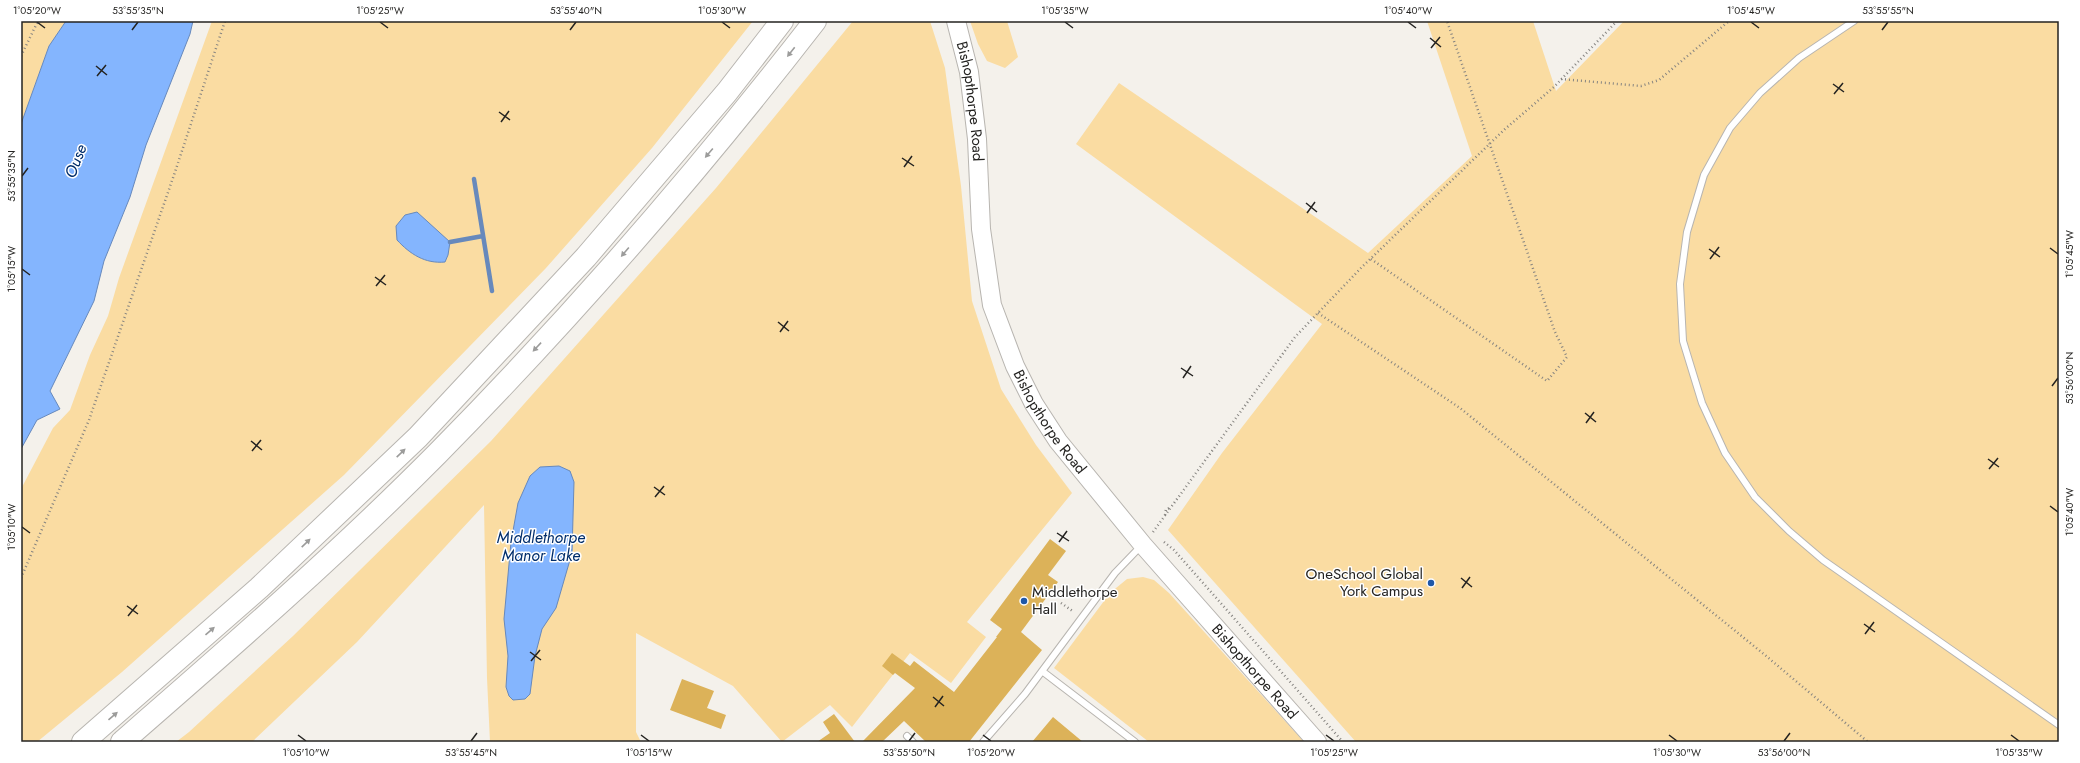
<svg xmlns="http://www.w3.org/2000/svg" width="2080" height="763" font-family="Jost,sans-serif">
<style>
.green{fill:#fadca2}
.water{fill:#84b5fe;stroke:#6789bc}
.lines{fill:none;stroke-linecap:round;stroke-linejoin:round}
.stream{stroke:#6789bc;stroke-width:4.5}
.building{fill:#dcb259}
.lane-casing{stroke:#b8b5b0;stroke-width:8}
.secondary-casing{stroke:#b8b5b0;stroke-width:20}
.highway-casing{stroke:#b8b5b0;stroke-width:24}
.path{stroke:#868480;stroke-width:2.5;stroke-dasharray:1 3;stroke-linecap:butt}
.lane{stroke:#fff;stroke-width:6}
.secondary{stroke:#fff;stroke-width:18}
.highway{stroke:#fff;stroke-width:22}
.oneway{fill:#9c9c9b}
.ticks{fill:none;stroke:#242321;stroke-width:1.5}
.poi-dot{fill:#1e57a8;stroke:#fff;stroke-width:1.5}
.labels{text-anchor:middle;stroke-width:3;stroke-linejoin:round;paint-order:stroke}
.street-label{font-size:15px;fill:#242321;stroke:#fff}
.poi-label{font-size:15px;fill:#242321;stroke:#fff;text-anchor:end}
.water-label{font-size:16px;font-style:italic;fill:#002d6b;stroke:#fff}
.neatline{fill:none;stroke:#242321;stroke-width:1.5}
.ticks-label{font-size:10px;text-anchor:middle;fill:#242321}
</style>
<rect width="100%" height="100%" fill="#f4f1eb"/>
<path class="green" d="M21 21H66L49 46 21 124Z
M212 21H753L652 148 546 268 344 475 122 672 37 742H21V489L53 428 70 410 90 355 108 316 119 278Z
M853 21H930L945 68 961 186 972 301 1001 389 1036 445 1072 493 967 622 986 637 951 683 910 653 852 727 830 705 782 742 733 686 636 633V732L641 742H490L487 678 484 505 357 642 252 742H176L189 732 293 636 491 441 716 188Z
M970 21H1007L1018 57 1005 68 987 61 978 44Z
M1427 21H1533L1556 91 1624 21H2059V742H1356L1168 530 1222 453 1322 324 1076 144 1119 83 1368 253 1472 156Z
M1143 577 1154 580 1169 593 1304 742H1149L1054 668 1110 593 1127 579Z"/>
<path class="water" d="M66 21H193L190 34 146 145 130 197 104 261 94 301 50 391 60 409 37 420 21 449V124L49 46Z
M417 212 450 242 448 255 445 262C425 264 410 254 397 240L396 226 405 215Z
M559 466 570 471 574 482 572 553 556 608 542 629 535 656 530 694 525 699 513 700 509 696 506 687 508 656 504 619 511 542 518 503 530 476 540 467Z"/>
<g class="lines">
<path class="stream" d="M474 179 492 291
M450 242 483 236"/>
</g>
<path class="building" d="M1050 539 1066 551 1048 575 1058 582 1021 632 1042 650 969 742H926L904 721 882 742H862L915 688 895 673 893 675 882 666 892 653 910 666 914 661 954 692 997 637H996L1002 629 990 620Z
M682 679 714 691 707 708 726 715 721 729 670 710Z
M834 714 855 742H817L830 733 823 722Z
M1053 717 1083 742H1032Z"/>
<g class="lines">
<defs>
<path id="lane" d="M1854 21 1799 58 1760 93 1730 128 1704 175 1687 232 1680 284 1683 341 1702 403 1725 453 1755 497 1789 531 1823 560 2059 725
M1042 671 1135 742
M907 736 913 742
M983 742 1025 694 1115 573 1141 546"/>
<g id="secondary">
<path id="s1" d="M956 21 969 72 977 139 981 229 992 305 1015 366 1034 404 1058 441 1143 545 1317 742"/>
</g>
<path id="highway" d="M83 742 259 588 418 437 586 257 727 92 782 21
M122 742C230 648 337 555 438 453 572 317 698 172 815 21"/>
</defs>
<use href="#lane" class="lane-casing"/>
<use href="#secondary" class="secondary-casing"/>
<use href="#highway" class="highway-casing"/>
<path class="path" d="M21 56 38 21
M1561 79 1641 86 1659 80 1729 21
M1371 259 1547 381 1567 357 1555 332 1447 21
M1318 313 1460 408 1765 655 1868 742
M1165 515 1166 509 1170 508
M1153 532 1295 337 1361 268 1505 129 1554 87 1617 21
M1164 542 1174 550 1343 742
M21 578 89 420 174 175 225 21
M1061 603 1074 612"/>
<use href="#lane" class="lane"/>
<use href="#secondary" class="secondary"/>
<use href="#highway" class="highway"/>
</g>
<defs><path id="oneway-solid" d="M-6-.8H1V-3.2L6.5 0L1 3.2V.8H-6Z"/></defs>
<g class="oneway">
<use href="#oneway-solid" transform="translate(791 52) rotate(128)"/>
<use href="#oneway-solid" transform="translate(709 153) rotate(130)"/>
<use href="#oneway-solid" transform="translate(625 252) rotate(130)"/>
<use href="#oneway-solid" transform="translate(537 347) rotate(133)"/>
<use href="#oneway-solid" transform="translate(401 453) rotate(-44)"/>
<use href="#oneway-solid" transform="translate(306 543) rotate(-44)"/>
<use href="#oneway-solid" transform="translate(210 631) rotate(-41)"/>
<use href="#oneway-solid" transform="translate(113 716) rotate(-41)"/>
</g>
<path class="ticks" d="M37 22 45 28M380 22 388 28M722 22 730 28M1065 22 1073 28M1408 22 1416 28M1751 22 1759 28M132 30 138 22M570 30 576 22M1882 30 1888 22M1430 38 1441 47M1431 48 1440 37M96 66 107 75M97 76 106 65M1833 84 1844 92M1834 94 1843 83M499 112 510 120M501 122 509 111M902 158 914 166M904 167 912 156M22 176 28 168M1306 203 1317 212M1307 213 1315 202M2050 248 2058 254M1709 249 1720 257M1710 259 1719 247M22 269 30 275M375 277 386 285M376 286 385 275M778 322 789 331M780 332 788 321M1181 368 1193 376M1183 378 1191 366M2052 386 2058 378M1585 413 1596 422M1586 423 1594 412M251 441 262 450M252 451 261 440M1988 459 1999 467M1989 469 1998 458M654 487 665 495M655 497 664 486M2050 506 2058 512M22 527 30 533M1057 533 1069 541M1059 542 1067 531M1461 578 1472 587M1462 588 1470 577M127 606 138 614M128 616 137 605M1864 624 1875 632M1865 634 1874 622M530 652 541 660M531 661 540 650M933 697 944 706M935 707 943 696M298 735 306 741M641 735 649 741M983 735 991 741M1326 735 1334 741M1669 735 1677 741M2011 735 2019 741M471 741 477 733M909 741 915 733M1784 741 1790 733"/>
<g class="poi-dot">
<circle cx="1431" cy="583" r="4"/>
<circle cx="1024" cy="601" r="4"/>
</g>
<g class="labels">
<g class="street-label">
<text dy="5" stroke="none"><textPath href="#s1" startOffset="82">Bishopthorpe Road</textPath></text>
<text dy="5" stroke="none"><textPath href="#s1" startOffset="418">Bishopthorpe Road</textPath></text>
<text dy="5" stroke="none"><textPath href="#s1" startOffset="742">Bishopthorpe Road</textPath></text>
</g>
<g class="poi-label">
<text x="1423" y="579">OneSchool Global<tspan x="1423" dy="17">York Campus</tspan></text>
<text x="1032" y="597" text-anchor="start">Middlethorpe<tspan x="1032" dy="17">Hall</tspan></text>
</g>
<g class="water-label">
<text transform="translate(75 161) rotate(-69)" y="6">Ouse</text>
<text x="541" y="543">Middlethorpe<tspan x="541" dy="18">Manor Lake</tspan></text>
</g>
</g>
<rect width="2080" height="763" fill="none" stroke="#ffffff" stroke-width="44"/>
<rect x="22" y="22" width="2036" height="719" class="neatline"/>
<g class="ticks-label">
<text x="37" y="14">1°05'20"W</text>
<text x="138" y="14">53°55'35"N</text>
<text x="380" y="14">1°05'25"W</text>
<text x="576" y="14">53°55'40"N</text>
<text x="722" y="14">1°05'30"W</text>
<text x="1065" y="14">1°05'35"W</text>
<text x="1408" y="14">1°05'40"W</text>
<text x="1751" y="14">1°05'45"W</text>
<text x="1888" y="14">53°55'55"N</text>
<text transform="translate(11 176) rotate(-90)" y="4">53°55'35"N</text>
<text transform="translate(2069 254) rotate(-90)" y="4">1°05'45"W</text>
<text transform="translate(11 269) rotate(-90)" y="4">1°05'15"W</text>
<text transform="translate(2069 378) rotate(-90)" y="4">53°56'00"N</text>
<text transform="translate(2069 512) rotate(-90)" y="4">1°05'40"W</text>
<text transform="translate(11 527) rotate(-90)" y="4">1°05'10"W</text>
<text x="306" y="756">1°05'10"W</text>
<text x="471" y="756">53°55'45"N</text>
<text x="649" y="756">1°05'15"W</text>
<text x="909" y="756">53°55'50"N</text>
<text x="991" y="756">1°05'20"W</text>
<text x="1334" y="756">1°05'25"W</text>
<text x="1677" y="756">1°05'30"W</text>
<text x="1784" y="756">53°56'00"N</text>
<text x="2019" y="756">1°05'35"W</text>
</g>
</svg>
